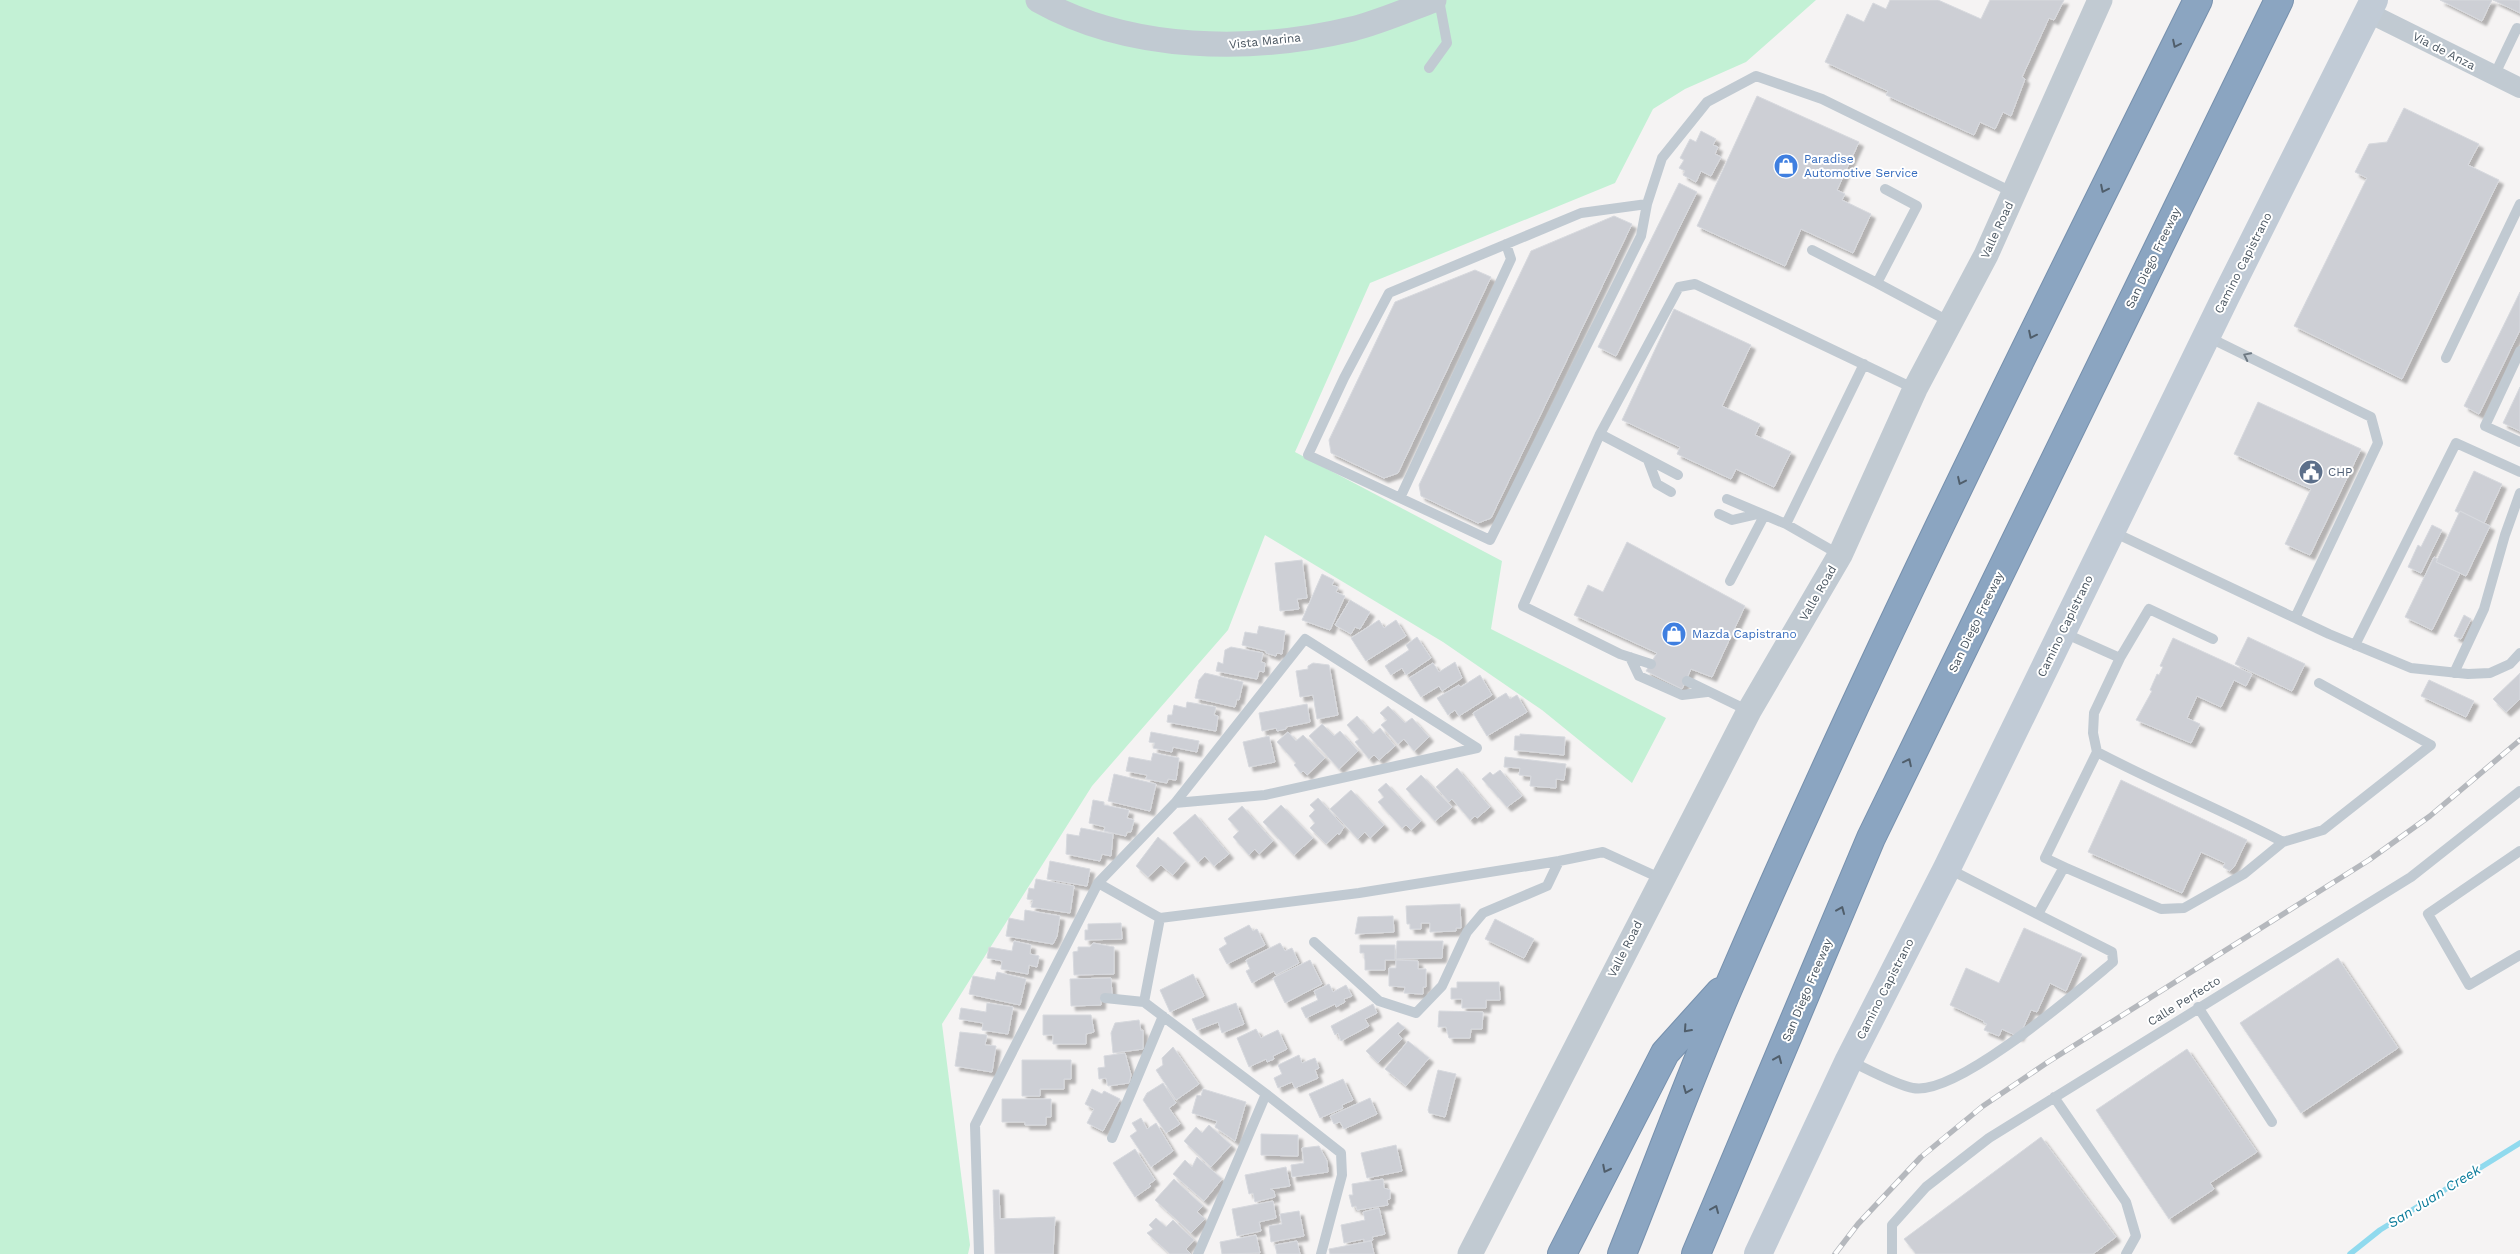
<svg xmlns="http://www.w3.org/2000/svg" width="2520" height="1254" font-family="'Work Sans',sans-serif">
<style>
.green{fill:#c3f1d5}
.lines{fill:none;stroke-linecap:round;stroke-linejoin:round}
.stream{stroke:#90daee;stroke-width:5.5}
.building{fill:#cdcfd5;stroke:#d7d9de;filter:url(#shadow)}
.motorway-casing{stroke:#7690ad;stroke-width:30}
.service{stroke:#c1cad2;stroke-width:10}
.minor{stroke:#c1cad2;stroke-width:20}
.tertiary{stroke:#c1cad2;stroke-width:25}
.secondary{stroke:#c1cbd6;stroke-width:28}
.motorway{stroke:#8ba5c1;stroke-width:28}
.rail-casing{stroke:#b5b8bd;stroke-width:5.5}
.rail{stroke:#fff;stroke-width:4;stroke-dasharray:11;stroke-linecap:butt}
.oneway{stroke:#505e6b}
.oneway2{stroke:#6e7983}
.labels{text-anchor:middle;stroke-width:4;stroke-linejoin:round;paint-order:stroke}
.street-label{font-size:12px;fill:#4a5661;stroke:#fff}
.shop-label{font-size:12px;fill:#366cbe;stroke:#fff;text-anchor:start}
.service-label{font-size:12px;fill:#4e5e75;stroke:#fff;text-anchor:start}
.water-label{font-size:14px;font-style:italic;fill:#0c7c9b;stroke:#fff}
</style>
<defs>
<filter id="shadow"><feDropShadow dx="4.5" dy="4.5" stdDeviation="1" flood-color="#0004"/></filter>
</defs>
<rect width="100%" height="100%" fill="#f5f3f3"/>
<path class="green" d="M0 0H1816L1746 62 1685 89 1653 109 1615 183 1370 283 1295 452 1502 561 1491 629 1666 718 1632 783 1542 710 1443 642 1265 535 1228 630 1092 786 942 1024 970 1245 968 1254H0Z"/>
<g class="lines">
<path class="stream" d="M2350 1254 2380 1230 2520 1143"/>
</g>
<path class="building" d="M1890 0H1938L1981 19 1990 0H2064L2054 20 2049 18 2022 77 2025 79 2011 116 2003 112 1995 129 1980 122 1974 135 1886 95 1888 91 1825 62 1847 14 1864 22 1873 3 1886 9Z
M2440 0H2492L2482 21Z
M2493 0H2520V13Z
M1757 96 1859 142 1837 190 1845 194 1842 200 1871 214 1853 253 1801 229 1785 266 1697 226Z
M2404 108 2479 144 2468 165 2499 180 2402 379 2294 326 2367 178 2355 172 2369 144 2387 142Z
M1701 131 1716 139 1713 145 1718 147 1715 154 1721 157 1711 176 1701 171 1696 182 1683 175 1685 171 1679 168 1684 160 1680 158 1690 139 1696 142Z
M1679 183 1697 192 1616 356 1598 347Z
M1614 216 1632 224 1491 518 1478 523 1421 496 1419 485 1531 251Z
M1475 270 1491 277 1398 473 1384 478 1331 453 1329 440 1395 302Z
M2520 292V330L2479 414 2464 406Z
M1674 309 1751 345 1722 406 1760 424 1755 435 1791 452 1774 487 1736 469 1731 479 1677 454 1680 447 1622 420Z
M2520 387V431L2503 423Z
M2258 402 2361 449 2310 555 2285 544 2311 489 2234 454Z
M2474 471 2502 484 2484 523 2460 511 2459 513 2455 511Z
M2460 511 2490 526 2466 576 2436 562Z
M2432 525 2442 530 2421 573 2408 567 2418 545 2421 547Z
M1627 542 1745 606 1712 677 1691 669 1682 689 1646 671 1657 653 1574 615 1588 585 1603 592Z
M2434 557 2438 559 2436 562 2460 573 2432 630 2405 617Z
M1302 560 1307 598 1297 599 1299 609 1280 611 1275 563Z
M1322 574 1334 580 1332 585 1338 587 1336 592 1345 596 1330 630 1302 620Z
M1350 600 1370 612 1360 629 1355 627 1351 634 1335 625Z
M2464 615 2471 619 2461 639 2454 636Z
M1379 620 1384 628 1396 620 1406 636 1366 661 1351 638Z
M1259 626 1285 631 1282 654 1277 653 1276 656 1266 653V651L1242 645 1245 632 1257 634Z
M1417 637 1431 658 1406 675 1402 668 1391 675 1385 666 1409 650 1406 645Z
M2248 637 2305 664 2292 691 2235 664Z
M2173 638 2252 674 2246 686 2234 680 2221 707 2197 696 2187 718 2200 724 2191 743 2136 720 2152 691 2150 690 2157 674 2159 675 2163 667 2160 666Z
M1231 647 1263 653 1261 662 1265 663 1264 672 1259 671 1257 679 1216 671 1218 662 1223 664 1225 650Z
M1455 662 1462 678 1442 691 1439 686 1421 697 1409 678 1433 663 1439 672Z
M1313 663 1329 665 1338 715 1317 719 1313 695 1300 697 1296 671 1308 669V666Z
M1205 673 1243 682 1239 700 1237 699 1235 707 1195 698 1199 680Z
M2520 673V699L2506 712 2493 699Z
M1480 675 1492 695 1459 716 1455 710 1448 715 1437 698 1459 685 1461 687Z
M2429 680 2474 701 2466 717 2421 696Z
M1506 693 1510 699 1517 695 1527 712 1487 736 1473 713Z
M1187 702 1216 707 1214 715 1218 716 1216 731 1167 722 1168 715H1172L1174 705 1186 708Z
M1307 704 1310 722 1286 727V729L1277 731 1276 728 1262 731 1259 713Z
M1388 706 1405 723 1412 718 1429 737 1414 751 1404 739 1398 744 1381 725 1387 720 1380 713Z
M1357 716 1373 734 1380 728 1395 746 1379 760 1374 755 1369 759 1355 742 1359 739 1347 725Z
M1322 724 1334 736 1340 731 1358 751 1339 769 1309 736Z
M1151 732 1199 741 1197 752 1173 747 1172 752 1153 748 1155 743 1149 742Z
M1288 732 1296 741 1303 735 1325 758 1307 775 1303 771 1301 773 1294 765 1296 763 1277 742Z
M1520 734 1565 737 1564 755 1514 750 1515 736H1520Z
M1269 736 1275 762 1249 767 1243 742Z
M1153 753 1179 758 1176 780 1168 779 1167 783 1146 779 1147 775 1126 771 1129 757 1151 761Z
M1505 757 1566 764 1564 780 1556 779V788L1530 786 1531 776 1519 775 1520 768 1504 767Z
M1457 768 1490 807 1477 818 1475 816 1470 820 1452 799 1449 802 1436 787Z
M1500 770 1522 796 1507 807 1482 779 1490 772 1493 775Z
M1114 774 1156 784 1150 811 1108 801Z
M1421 775 1452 807 1435 821 1406 789Z
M2121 780 2247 840 2234 867 2230 871 2223 867 2225 863 2201 852 2182 893 2088 852Z
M1386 783 1421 821 1411 830 1406 825 1402 828 1378 802 1384 797 1378 790Z
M1351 790 1384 825 1370 838 1365 832 1358 839 1330 809Z
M1318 798 1344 827 1339 835 1338 833 1326 844 1310 828 1315 823 1309 816 1315 810 1310 805Z
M1093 800 1104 802V805L1129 810 1127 818 1134 820 1131 832H1127L1126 836 1104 831 1105 827 1089 823Z
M1281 805 1313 838 1294 855 1263 822Z
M1242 806 1273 841 1259 854 1255 849 1249 855 1233 837 1239 831 1228 819Z
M1195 814 1229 854 1214 866 1205 856 1198 862 1173 833Z
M1081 828 1113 834 1111 856 1102 854 1100 861 1066 854 1067 834 1079 836Z
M1158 837 1185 861 1173 875 1161 865 1148 877 1136 866Z
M1050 861 1090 869 1087 886 1047 879Z
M1036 879 1074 886 1070 913 1031 907 1033 900 1027 899 1029 888 1034 889Z
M1460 904 1461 928H1456V931L1430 932V923H1421V929H1410V924H1407L1406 906Z
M1025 910 1060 916 1057 936 1053 944 1006 936 1009 918 1024 921Z
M1393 916 1394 932 1355 934 1358 917Z
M1495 919 1534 939 1524 958 1485 939Z
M1121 923 1122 939 1085 940V930H1088V924Z
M1249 925 1253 931 1257 929 1265 945 1227 964 1219 949 1227 944 1224 938Z
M2024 928 2082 954 2066 991 2050 983 2037 1012 2031 1010 2019 1037 2002 1029 1999 1036 1984 1030 1987 1024 1983 1022 1984 1021 1950 1005 1966 968 1999 983Z
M1014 941 1031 945 1030 954 1039 956 1037 967 1029 965 1028 974 1001 969 1002 961 987 958 989 947 1012 951Z
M1397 941H1443L1442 958 1396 959Z
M1093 943 1114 947V974L1074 975 1073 952 1078 951V947H1090Z
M1280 943 1285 951 1292 948 1299 963 1276 975 1274 971 1252 983 1246 971 1250 969 1246 960Z
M1360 945H1395V960H1385V970H1365V961L1364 953H1360Z
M2338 958 2398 1048 2301 1113 2240 1023Z
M1310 960 1322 984 1285 1003 1273 978Z
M1396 960 1418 961V969H1426V987H1423V994L1404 993 1405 987 1389 986V968H1396Z
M997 972 1026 979 1020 1005 969 994 973 976 995 980Z
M1193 974 1204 996 1170 1012 1160 990Z
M1111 978 1112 995 1101 996V1005L1071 1006 1070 979Z
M1457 982H1499L1500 1000H1486V1008H1462V999H1451V988H1457Z
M1329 984 1333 992 1346 985 1352 996 1344 999 1345 1002 1336 1007 1335 1004 1306 1018 1301 1008 1318 1000 1314 991Z
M987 1003 1013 1007 1008 1034 982 1030 983 1023 959 1019 961 1008 986 1012Z
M1236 1003 1244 1024 1222 1033 1218 1022 1197 1030 1192 1019Z
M1373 1004 1377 1013 1365 1019 1369 1026 1341 1041 1338 1033 1335 1035 1331 1026Z
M1439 1011 1483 1012 1482 1029H1471L1470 1038H1449L1446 1027H1438Z
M1043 1015H1091L1094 1032 1086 1034V1044H1053V1035H1043Z
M1139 1020 1141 1031 1143 1030V1049L1113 1053 1111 1033 1115 1023Z
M1398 1022 1405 1028 1398 1034 1402 1039 1378 1063 1366 1051Z
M1256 1029 1261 1038 1278 1030 1287 1049 1273 1056 1274 1059 1267 1062 1266 1059 1249 1067 1237 1038Z
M960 1032 987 1035 985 1045 996 1046 992 1072 955 1066Z
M1408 1041 1429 1058 1406 1086 1385 1069Z
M1173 1047 1199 1084 1176 1100 1156 1070 1163 1065 1162 1058Z
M2187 1049 2257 1152 2210 1183 2214 1189 2169 1219 2096 1110Z
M1125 1053 1131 1075 1129 1083 1108 1086 1106 1078 1099 1079 1098 1068 1105 1067 1104 1056Z
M1299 1055 1302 1063 1315 1058 1319 1068 1315 1070 1318 1078 1295 1088 1292 1082 1278 1088 1274 1078 1282 1074 1278 1065Z
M1022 1060H1071V1079H1064V1089H1040V1096H1022Z
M1438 1070 1456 1074 1445 1117 1429 1113 1428 1110Z
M1343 1079 1353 1100 1342 1105 1343 1108 1320 1118 1309 1094Z
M1163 1083 1176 1103 1169 1108 1180 1124 1166 1133 1143 1100 1147 1093Z
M1092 1089 1102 1094 1104 1091 1120 1099 1103 1131 1087 1123 1094 1109 1085 1104Z
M1203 1089 1246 1102 1235 1141 1215 1127 1217 1121 1192 1113 1197 1095 1201 1096Z
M1370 1098 1377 1114 1344 1129 1340 1122 1334 1124 1330 1116Z
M1002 1099H1051V1117H1046V1125H1025V1122H1002Z
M1141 1118 1147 1129 1156 1123 1173 1151 1151 1167 1130 1136 1137 1131 1132 1123Z
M1209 1125 1231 1145 1211 1167 1184 1141 1196 1127 1202 1133Z
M1261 1134 1298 1135V1156L1261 1155Z
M2041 1137 2116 1237 2093 1254H1916L1904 1239Z
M1396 1145 1402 1171 1367 1178 1361 1153Z
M1319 1146 1327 1161 1328 1172 1292 1177 1291 1165 1304 1163 1302 1148Z
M1135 1149 1155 1180 1149 1184 1151 1186 1135 1197 1113 1163Z
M1197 1157 1222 1179 1204 1201 1173 1174 1185 1160 1192 1167Z
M1286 1167 1290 1186 1270 1189 1274 1191 1275 1197 1255 1202 1253 1193 1249 1194 1245 1175Z
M1174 1179 1203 1206 1197 1212 1205 1219 1191 1233 1155 1200Z
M1383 1179 1384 1188 1390 1190V1199L1387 1200 1388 1205 1357 1210 1356 1206 1352 1207 1349 1195H1353L1352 1184Z
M993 1190H999L1000 1219 1055 1217 1053 1254H995Z
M1273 1201 1276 1218 1259 1222 1261 1231 1237 1236 1232 1209Z
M1379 1208 1385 1234 1372 1237 1373 1240 1364 1242V1239L1344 1243 1341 1225 1365 1220 1363 1212Z
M1299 1211 1304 1236 1271 1242 1269 1226 1282 1224 1280 1214Z
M1156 1218 1166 1227 1173 1220 1194 1240 1186 1249 1191 1254H1170L1147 1233 1153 1229 1149 1225Z
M1256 1235 1260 1253 1222 1254 1220 1242Z
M1297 1241 1300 1254H1277L1275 1245Z
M1371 1241 1374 1254H1330L1329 1249Z"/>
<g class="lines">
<defs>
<path id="motorway" d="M1562 1254 1665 1053 1720 992
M1622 1254C1659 1162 1693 1068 1733 977 1876 646 2038 323 2198 0
M1696 1254 1871 838 2279 0"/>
</defs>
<use href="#motorway" class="motorway-casing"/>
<path class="service" d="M1429 68 1447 43 1439 0
M2494 76 2517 28 2520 29
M1885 189 1917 206 1877 283 1950 322
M1647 204 1641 236 1490 540 1308 455 1344 378 1389 293 1581 213 1647 204 1662 158 1707 102 1756 76 1822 99 2014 193
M1812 250 1877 283
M2208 337 2371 417 2378 443 2295 618
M2520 351 2485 426 2520 442
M2446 358 2520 204
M1600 434 1678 475
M1648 460 1657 484 1671 492
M1400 498 1511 259 1506 244
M1727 499 1786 524
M1719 514 1732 520 1758 514
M2111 531 2329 634 2411 668 2468 674 2490 673 2510 664 2520 653
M1840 555 1786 524 1864 364
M1730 581 1764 516
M2064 633 2120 658 2094 713 2093 733 2097 752
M1305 639 1477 748 1265 795 1175 803Z
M2355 645 2456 443 2520 472
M1630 657 1639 676 1682 695 1707 692
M2120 658 2149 609 2213 639
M1651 664 1620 654 1523 606 1600 434 1679 287 1695 284 1915 389
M2454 673 2484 609 2505 535 2520 493
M1687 681 1749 711
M2283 842 2323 830 2431 745 2319 683
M2520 851 2428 914 2469 985 2520 955
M1098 883 1160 918
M2038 914 2064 867 2045 858 2097 752C2158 784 2222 810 2283 842L2244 874 2184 908 2161 909 2064 867
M1314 942 1379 1001 1416 1013 1442 986 1467 932 1483 913 1547 886 1559 861
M1105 998 1144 1002 1160 918 1359 893 1559 861 1603 852 1662 879
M1144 1002 1266 1094
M2198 1007 2272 1122
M1850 1061C1865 1068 1898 1086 1913 1088 1956 1097 2078 991 2113 962L2112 952 1947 868
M2054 1097 2126 1202 2136 1236 2126 1254
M1112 1138 1163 1016
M979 1254 975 1125 1098 883 1175 803
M1198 1254 1266 1094 1341 1153 1342 1175 1321 1254
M1892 1254V1225L1926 1187 1989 1138 2411 877 2520 791"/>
<path class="minor" d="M2369 13 2520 88"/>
<path class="tertiary" d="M1038 0C1130 52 1252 53 1352 29 1380 22 1407 10 1434 0
M1470 1254 1749 711 1840 555 1915 389 1986 255 2100 0"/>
<path class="secondary" d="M1758 1254 1849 1060 1947 868 2226 296 2374 0"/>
<use href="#motorway" class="motorway"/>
<defs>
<path id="rail" d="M1835 1254 1858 1224 1921 1157 1983 1106 2048 1062 2369 860 2430 816 2520 740"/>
</defs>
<use href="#rail" class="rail-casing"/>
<use href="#rail" class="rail"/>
</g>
<defs><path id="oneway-chevron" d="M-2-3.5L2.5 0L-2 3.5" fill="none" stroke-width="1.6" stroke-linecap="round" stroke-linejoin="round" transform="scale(1.25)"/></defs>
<g class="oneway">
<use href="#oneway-chevron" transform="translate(2176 44) rotate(116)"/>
<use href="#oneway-chevron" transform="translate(2104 189) rotate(116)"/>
<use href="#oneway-chevron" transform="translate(2032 335) rotate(116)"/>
<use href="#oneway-chevron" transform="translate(1961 481) rotate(115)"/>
<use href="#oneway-chevron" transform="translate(1908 762) rotate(-64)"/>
<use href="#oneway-chevron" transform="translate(1841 910) rotate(-67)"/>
<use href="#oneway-chevron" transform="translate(1687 1029) rotate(132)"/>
<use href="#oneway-chevron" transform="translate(1778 1059) rotate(-67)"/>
<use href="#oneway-chevron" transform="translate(1687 1090) rotate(112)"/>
<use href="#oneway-chevron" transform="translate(1606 1169) rotate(117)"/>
<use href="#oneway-chevron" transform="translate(1715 1209) rotate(-67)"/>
</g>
<use class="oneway2" href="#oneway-chevron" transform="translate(2247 356) rotate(-154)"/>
<defs>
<symbol id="shop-disc" viewBox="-11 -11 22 22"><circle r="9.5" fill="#3f7fe0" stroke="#fff"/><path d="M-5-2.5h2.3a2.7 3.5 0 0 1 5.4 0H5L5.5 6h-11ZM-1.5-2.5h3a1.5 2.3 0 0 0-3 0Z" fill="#fff"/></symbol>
<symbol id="civic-disc" viewBox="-11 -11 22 22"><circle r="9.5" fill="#5c6f8a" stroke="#fff"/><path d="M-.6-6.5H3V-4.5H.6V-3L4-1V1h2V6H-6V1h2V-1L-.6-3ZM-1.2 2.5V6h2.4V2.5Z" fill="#fff"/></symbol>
</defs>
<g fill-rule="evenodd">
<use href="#shop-disc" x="1772" y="152" width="28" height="28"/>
<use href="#civic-disc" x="2297" y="458" width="28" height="28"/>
<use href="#shop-disc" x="1660" y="620" width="28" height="28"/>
</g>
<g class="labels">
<g class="street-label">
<text transform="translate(1265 41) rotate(-6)" y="4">Vista Marina</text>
<text transform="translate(2444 51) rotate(27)" y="4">Via de Anza</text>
<text transform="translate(1997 230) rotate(-65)" y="4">Valle Road</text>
<text transform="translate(2153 258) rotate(-64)" y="4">San Diego Freeway</text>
<text transform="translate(2243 263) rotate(-63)" y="4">Camino Capistrano</text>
<text transform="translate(1818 593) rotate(-60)" y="4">Valle Road</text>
<text transform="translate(1976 622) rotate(-64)" y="4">San Diego Freeway</text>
<text transform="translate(2065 626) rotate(-64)" y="4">Camino Capistrano</text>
<text transform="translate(1625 949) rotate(-63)" y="4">Valle Road</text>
<text transform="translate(1885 989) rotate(-63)" y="4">Camino Capistrano</text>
<text transform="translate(1807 990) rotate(-67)" y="4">San Diego Freeway</text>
<text transform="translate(2184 1001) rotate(-32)" y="4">Calle Perfecto</text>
</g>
<g class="shop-label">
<text x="1804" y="163">Paradise<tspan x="1804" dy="14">Automotive Service</tspan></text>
<text x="1692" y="638">Mazda Capistrano</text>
</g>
<g class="service-label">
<text x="2328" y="476">CHP</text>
</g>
<g class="water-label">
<text transform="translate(2434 1196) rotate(-32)" y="5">San Juan Creek</text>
</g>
</g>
</svg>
